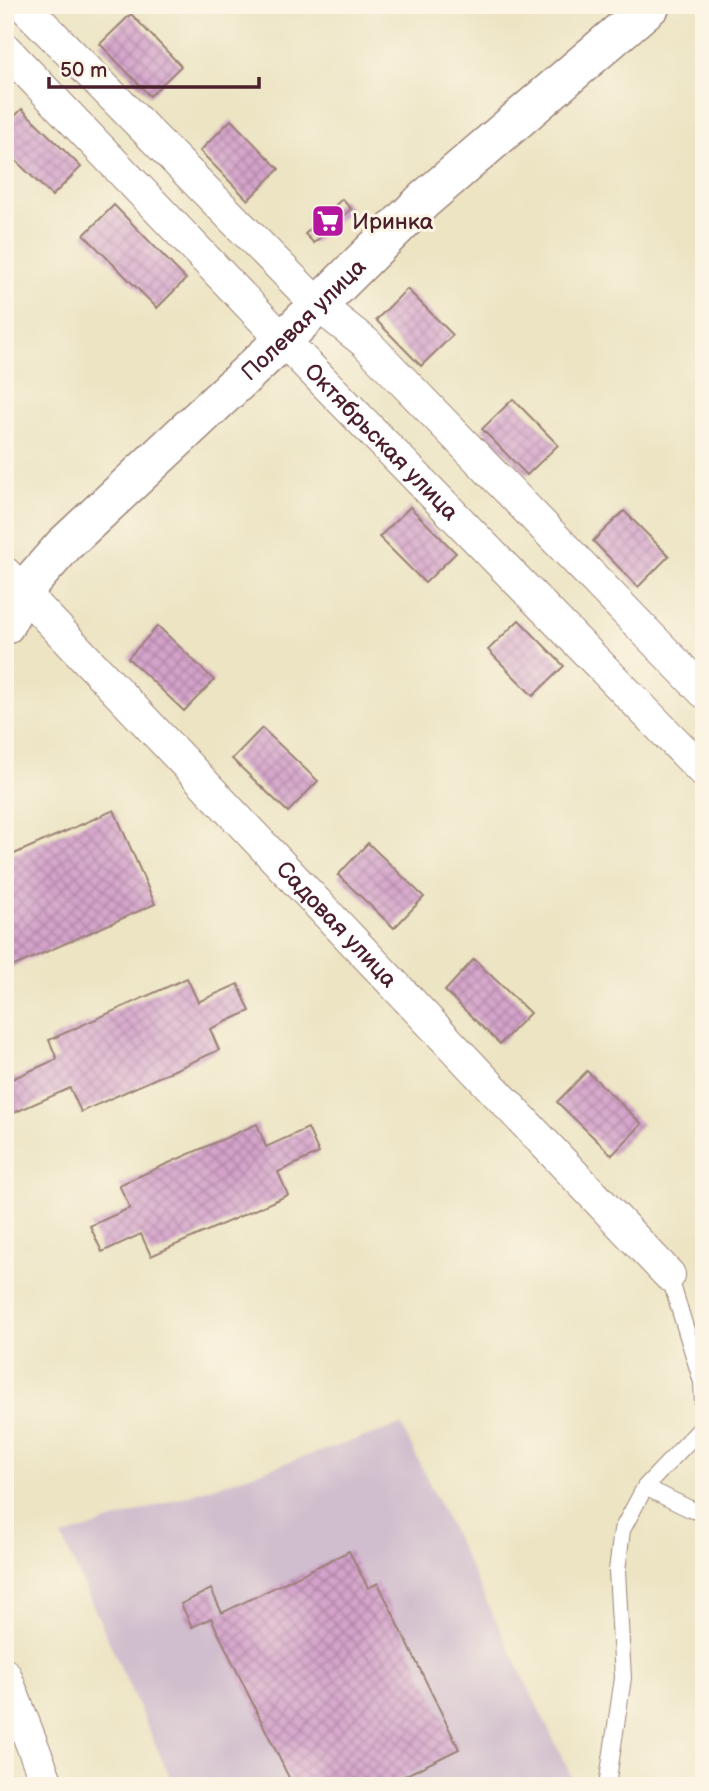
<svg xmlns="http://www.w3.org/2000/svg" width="709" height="1791" font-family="'Balsamiq Sans',sans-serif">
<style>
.industrial{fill:#d0bdcd}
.building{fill:url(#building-cross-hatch)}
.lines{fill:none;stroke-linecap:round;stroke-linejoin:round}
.service-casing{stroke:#9b8277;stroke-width:18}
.minor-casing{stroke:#9b8277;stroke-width:34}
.tertiary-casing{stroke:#9b8277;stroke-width:41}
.service{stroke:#fff;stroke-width:16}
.minor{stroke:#fff;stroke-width:32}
.tertiary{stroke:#fff;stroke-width:38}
.labels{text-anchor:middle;stroke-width:6;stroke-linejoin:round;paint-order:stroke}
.poi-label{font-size:23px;fill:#4a1f2b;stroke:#fcf5e5;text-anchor:start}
.street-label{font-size:23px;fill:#4a1f2b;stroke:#fcf5e5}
</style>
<defs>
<pattern id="building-cross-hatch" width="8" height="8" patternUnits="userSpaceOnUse" patternTransform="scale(1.75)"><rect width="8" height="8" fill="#d4a3cb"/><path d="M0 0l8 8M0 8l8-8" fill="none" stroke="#ae84a5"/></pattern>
</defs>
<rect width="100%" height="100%" fill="#fcf5e5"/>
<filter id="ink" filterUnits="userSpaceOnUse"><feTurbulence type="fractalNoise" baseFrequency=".0143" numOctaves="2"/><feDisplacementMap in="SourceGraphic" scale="14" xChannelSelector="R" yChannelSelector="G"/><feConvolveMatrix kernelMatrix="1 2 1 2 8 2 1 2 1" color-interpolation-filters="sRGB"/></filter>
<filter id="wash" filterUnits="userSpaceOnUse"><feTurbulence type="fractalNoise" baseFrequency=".00686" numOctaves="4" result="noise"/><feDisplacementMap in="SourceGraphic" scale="28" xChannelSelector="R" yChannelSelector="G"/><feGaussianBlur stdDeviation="1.57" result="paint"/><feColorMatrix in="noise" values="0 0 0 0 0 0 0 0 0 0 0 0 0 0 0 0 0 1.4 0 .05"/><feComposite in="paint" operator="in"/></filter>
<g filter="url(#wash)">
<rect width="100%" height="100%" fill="#ece4c3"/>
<path class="industrial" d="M401 1425 576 1786H174L62 1537Z"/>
<g id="blocks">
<path class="building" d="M131 14 181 66 150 96 100 44Z
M22 109 81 167 52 196 5 150V126Z
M231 120 279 169 248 200 200 151Z
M342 199 351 209 314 243 305 234Z
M114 205 186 279 157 308 84 235Z
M407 289 453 335 421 366 376 320Z
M513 399 558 445 527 475 482 429Z
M410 507 456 553 425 583 379 537Z
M624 511 669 556 638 587 593 541Z
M519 620 564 666 533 696 488 650Z
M158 626 214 680 184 711 128 658Z
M262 728 318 781 288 812 232 759Z
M114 810 155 904 5 970V858Z
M368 843 424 897 394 928 338 875Z
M474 959 530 1013 500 1044 445 991Z
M187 978 198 1002 238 984 250 1011 210 1029 219 1050 81 1112 70 1088 7 1116 5 1111V1082L57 1059 49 1040Z
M587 1071 642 1124 612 1155 557 1102Z
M257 1124 266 1147 308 1128 319 1153 278 1172 288 1195 151 1256 141 1234 102 1252 90 1226 130 1208 119 1185Z
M349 1551 368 1588 378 1583 459 1749 384 1786H293L211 1618 192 1627 181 1604 211 1589 222 1613Z"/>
</g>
</g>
<g filter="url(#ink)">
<use href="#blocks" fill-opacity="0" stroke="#9b8277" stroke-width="2"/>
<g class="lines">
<defs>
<path id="service" d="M669 1275 702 1382 704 1423
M645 1487 690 1509 704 1513
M607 1786 623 1678 617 1571 622 1530 645 1487 704 1425"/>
<g id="minor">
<path d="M23 5 318 305 366 343 704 692"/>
<path id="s1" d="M5 49 283 340 704 772"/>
<path id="s2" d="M5 573 669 1275"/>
<path d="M5 1675 48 1786"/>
</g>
<g id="tertiary">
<path id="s3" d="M5 625 23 591 64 545 283 340 424 200 651 5"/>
</g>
</defs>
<use href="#service" class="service-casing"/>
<use href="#minor" class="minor-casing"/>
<use href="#tertiary" class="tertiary-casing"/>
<use href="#service" class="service"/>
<use href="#minor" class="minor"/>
<use href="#tertiary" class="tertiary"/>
</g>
</g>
<defs>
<symbol id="supermarket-square" viewBox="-11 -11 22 22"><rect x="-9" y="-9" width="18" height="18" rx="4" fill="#b5179e" stroke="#fcf5e5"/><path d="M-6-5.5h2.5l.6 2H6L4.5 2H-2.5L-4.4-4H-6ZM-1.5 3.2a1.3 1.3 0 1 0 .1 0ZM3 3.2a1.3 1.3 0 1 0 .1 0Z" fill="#fff"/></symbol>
</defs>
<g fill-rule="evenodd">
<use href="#supermarket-square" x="309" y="202" width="38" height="38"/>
</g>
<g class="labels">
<g class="poi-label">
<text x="352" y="229">Иринка</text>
</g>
<g class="street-label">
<text dy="8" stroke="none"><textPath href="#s3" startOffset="429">Полевая улица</textPath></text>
<text dy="8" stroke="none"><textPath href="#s1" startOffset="544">Октябрьская улица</textPath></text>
<text dy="8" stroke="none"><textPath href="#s2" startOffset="483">Садовая улица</textPath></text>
</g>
</g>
<rect width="709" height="1791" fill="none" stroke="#fcf5e5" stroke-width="28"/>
<path d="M49 77v10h210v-10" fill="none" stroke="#4a1f2b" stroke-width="3.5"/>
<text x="60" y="77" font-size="21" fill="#4a1f2b" stroke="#fcf5e5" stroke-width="5" paint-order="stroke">50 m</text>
</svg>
